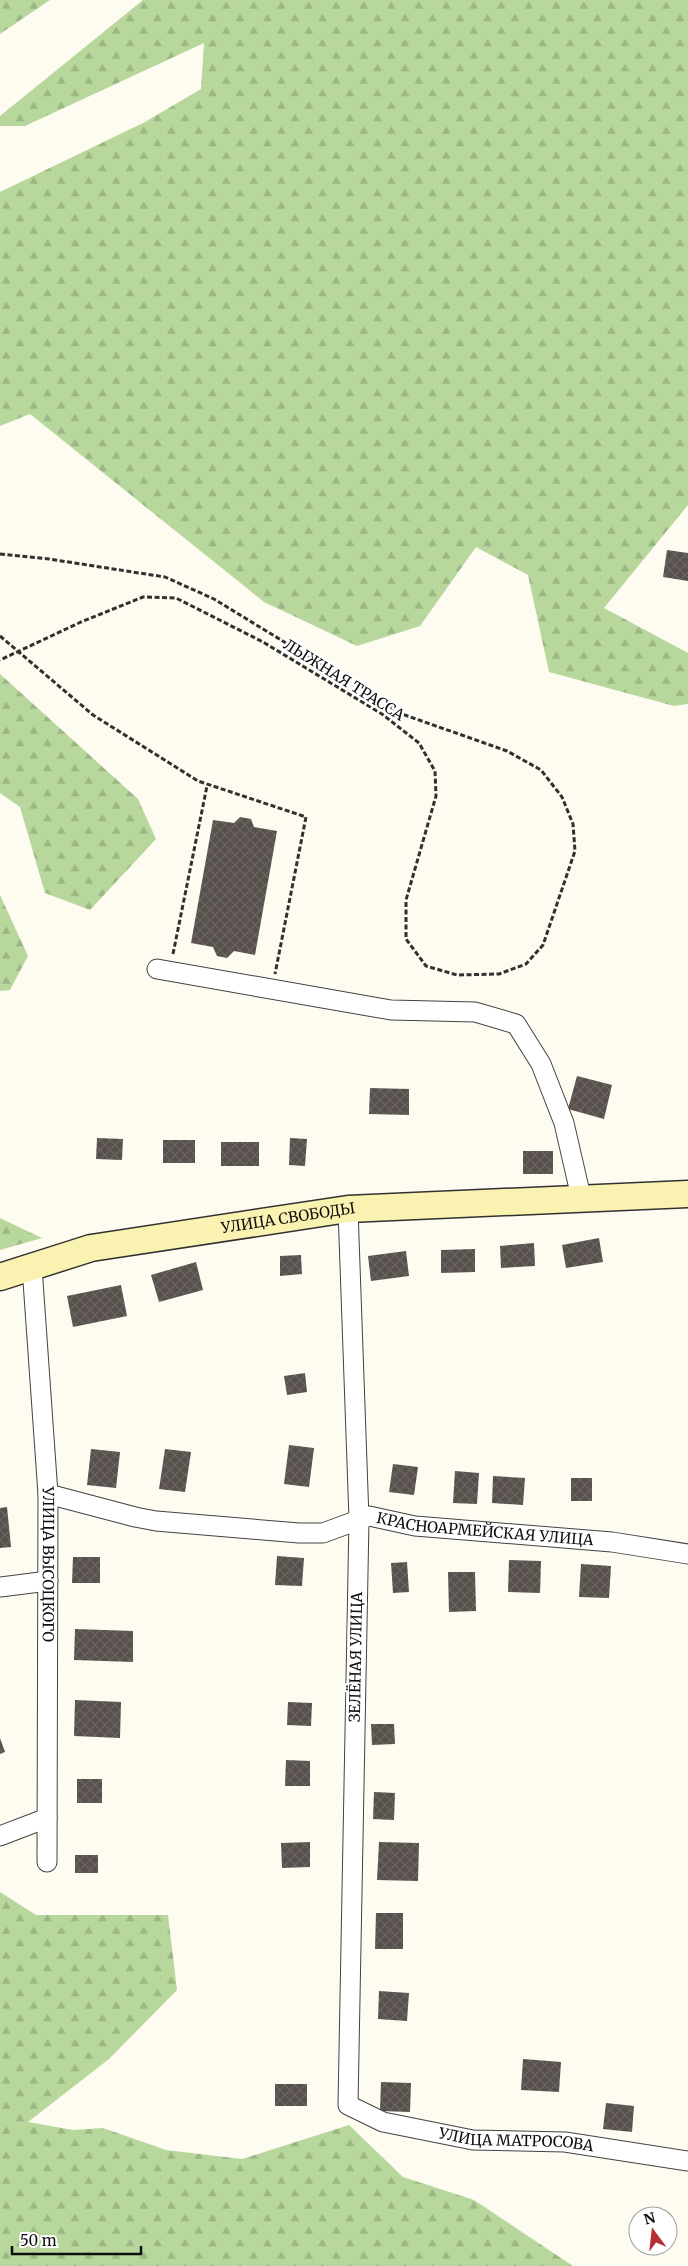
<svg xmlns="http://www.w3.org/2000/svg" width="688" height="2266" font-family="Merriweather,serif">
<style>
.forest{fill:url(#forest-firs)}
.building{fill:url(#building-cross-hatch)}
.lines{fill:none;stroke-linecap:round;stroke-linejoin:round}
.street-casing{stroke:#424242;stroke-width:21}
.secondary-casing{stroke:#313131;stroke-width:29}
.path{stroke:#313131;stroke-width:3;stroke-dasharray:5 2.5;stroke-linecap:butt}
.street{stroke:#fff;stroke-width:19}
.secondary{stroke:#faf2b0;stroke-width:26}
.labels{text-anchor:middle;stroke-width:5;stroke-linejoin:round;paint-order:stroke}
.street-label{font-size:15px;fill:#0f0f0f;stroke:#fff}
</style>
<defs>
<pattern id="forest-firs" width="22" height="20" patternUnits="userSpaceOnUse" patternTransform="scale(1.25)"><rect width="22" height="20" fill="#b7d79c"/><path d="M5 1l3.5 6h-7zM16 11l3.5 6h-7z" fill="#9cb785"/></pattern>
<pattern id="building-cross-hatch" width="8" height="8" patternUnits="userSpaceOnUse" patternTransform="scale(1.25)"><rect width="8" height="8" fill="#57504c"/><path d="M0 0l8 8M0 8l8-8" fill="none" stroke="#6a6561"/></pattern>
</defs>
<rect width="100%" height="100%" fill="#fefbf1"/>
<path class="forest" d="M0 0H50L0 34Z
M143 0H688V505L604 608 688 653V704L674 706 549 672 528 575 476 547 420 626 357 646 264 602 30 414 0 426V192L145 122 201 89 204 43 25 126H0V116Z
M0 674 138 799 156 839 90 910 45 893 20 807 0 793Z
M0 895 28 956 10 990 0 991Z
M0 1218 42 1238 0 1250Z
M0 1892 36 1915H168L177 1990 109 2059 28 2122 73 2130 103 2128 166 2150 242 2159 349 2125 403 2177 474 2200 573 2266H0Z"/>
<path class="building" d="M667 550 688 553V581L663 577Z
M240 817 251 819 254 827 277 831 255 955 234 951 227 958 217 956 213 947 191 943 213 820 234 823Z
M577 1076 612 1085 604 1119 568 1109Z
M370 1088 409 1089V1115L369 1114Z
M97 1138 123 1139 122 1160 96 1159Z
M290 1138 307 1139 305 1166 289 1165Z
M163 1140H195V1163H163Z
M221 1142H259V1166H221Z
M523 1151H553V1174H523Z
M599 1238 603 1262 566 1268 562 1245Z
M534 1243 535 1266 501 1268 500 1246Z
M475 1249V1272L441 1273V1250Z
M406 1251 409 1276 371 1281 368 1256Z
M301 1255 302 1274 280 1276V1256Z
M196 1262 203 1290 159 1302 151 1275Z
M121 1285 127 1316 73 1327 67 1296Z
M305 1373 307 1392 287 1395 284 1376Z
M289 1445 314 1448 309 1487 284 1484Z
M91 1449 120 1452 116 1488 87 1485Z
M165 1449 191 1452 185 1492 159 1489Z
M393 1464 418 1467 414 1495 389 1492Z
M455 1471 479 1473 477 1504 453 1503Z
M493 1476 525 1478 523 1505 492 1503Z
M571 1478H592V1501H571Z
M7 1507 11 1547 0 1548V1508Z
M277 1556 304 1558 302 1586 275 1585Z
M73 1557H100V1583H72Z
M509 1560 541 1561 540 1593 508 1592Z
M407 1562 409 1592 393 1593 391 1563Z
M581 1564 611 1566 609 1598 579 1597Z
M448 1572H475L476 1611 449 1612Z
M75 1629 133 1631V1662L74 1660Z
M75 1700 121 1702 120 1738 74 1736Z
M288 1702 312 1703 311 1726 287 1725Z
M371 1724H394L395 1744 372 1745Z
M0 1738 5 1752 0 1754Z
M286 1760 310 1761V1786H285Z
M77 1779H102V1803H77Z
M374 1792 395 1793 394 1820 373 1819Z
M310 1842V1867L282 1868 281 1843Z
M379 1842 419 1843 418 1881 377 1880Z
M75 1855H98V1873H75Z
M376 1913H403V1949H375Z
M379 1991 409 1993 407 2021 378 2019Z
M523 2059 561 2062 559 2092 521 2090Z
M381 2082 411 2083 410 2112 380 2111Z
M275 2084H307V2106H275Z
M606 2103 634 2106 632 2132 603 2129Z"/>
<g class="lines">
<defs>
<g id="street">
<path d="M157 969 391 1010 475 1012 516 1024 541 1064 564 1123 581 1197"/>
<path id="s1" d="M348 1209 359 1519 348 2105 383 2122 473 2140 565 2142 688 2161"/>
<path id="s2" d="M32 1267 48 1494 47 1862"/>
<path id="s3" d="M48 1494 135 1517 156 1521 299 1533H323L369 1516 415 1526 612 1542 688 1554"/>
<path d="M0 1587 48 1581"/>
<path d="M0 1836 47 1818"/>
</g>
<g id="secondary">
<path id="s4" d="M0 1277 91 1248 348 1209 688 1194"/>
</g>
</defs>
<use href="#street" class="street-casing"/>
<use href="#secondary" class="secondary-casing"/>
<path class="path" d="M0 554 49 559 165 577 214 599 402 714 507 751 541 770 562 797 573 824 575 851 543 945 526 964 499 974 457 975 426 966 406 939V900L436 796 435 771 419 743 382 714 263 642 176 598 143 597 81 622 0 660
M0 636 93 715 198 781 306 817 275 974
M173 954 207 786"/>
<use href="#street" class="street"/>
<use href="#secondary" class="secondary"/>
</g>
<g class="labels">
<g class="street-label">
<text transform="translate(344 680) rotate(32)" y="5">ЛЫЖНАЯ ТРАССА</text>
<text dy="5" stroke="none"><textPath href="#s4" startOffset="295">УЛИЦА СВОБОДЫ</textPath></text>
<text dy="5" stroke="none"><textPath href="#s3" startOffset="445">КРАСНОАРМЕЙСКАЯ УЛИЦА</textPath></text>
<text dy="5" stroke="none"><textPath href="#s2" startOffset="298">УЛИЦА ВЫСОЦКОГО</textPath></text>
<text transform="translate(356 1657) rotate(-89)" y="5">ЗЕЛЁНАЯ УЛИЦА</text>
<text dy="5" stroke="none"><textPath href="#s1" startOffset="1070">УЛИЦА МАТРОСОВА</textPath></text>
</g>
</g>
<g transform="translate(653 2231) rotate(345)"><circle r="24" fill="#ffffff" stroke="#9f9f9f"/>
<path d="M0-4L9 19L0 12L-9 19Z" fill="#b62f35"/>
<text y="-8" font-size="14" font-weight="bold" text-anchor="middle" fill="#0f0f0f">N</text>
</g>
<path d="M12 2246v8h129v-8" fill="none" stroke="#0f0f0f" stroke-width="2.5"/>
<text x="20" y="2246" font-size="15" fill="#0f0f0f" stroke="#ffffff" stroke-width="4" paint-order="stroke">50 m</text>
</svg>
